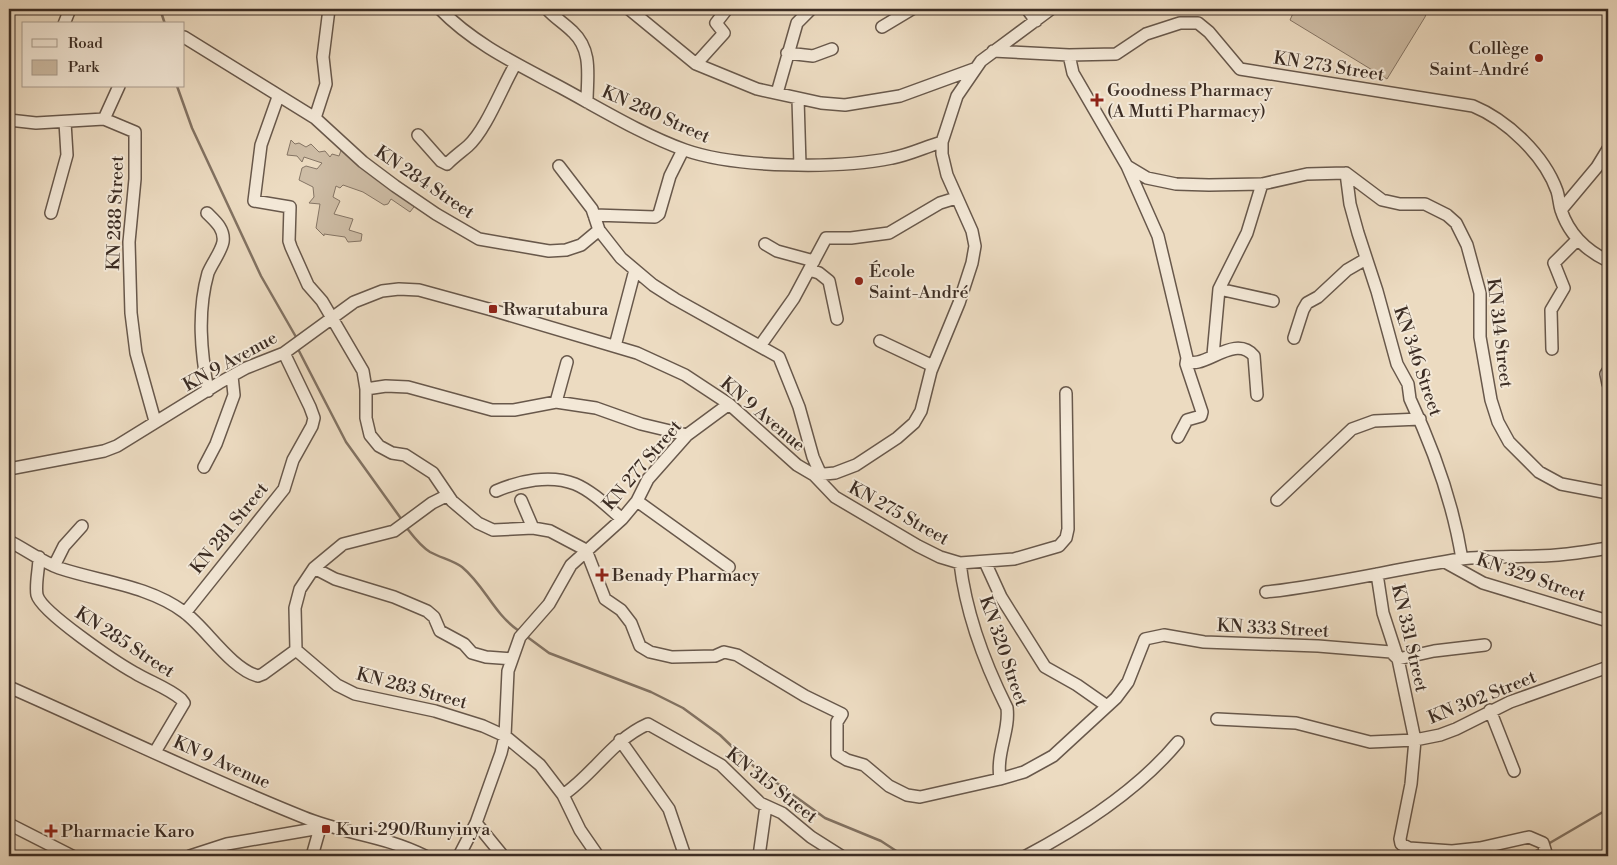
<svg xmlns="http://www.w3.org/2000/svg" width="1617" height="865" font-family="'Libre Bodoni',serif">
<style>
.green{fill:#cebda6;stroke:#857565}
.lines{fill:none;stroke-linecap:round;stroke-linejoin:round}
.stream{stroke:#827262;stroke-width:2.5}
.minor-casing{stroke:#68584b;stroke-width:14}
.minor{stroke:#f3e8d7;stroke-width:11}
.poi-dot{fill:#8f2418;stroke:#f3e8d7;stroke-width:2}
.labels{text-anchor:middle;stroke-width:4;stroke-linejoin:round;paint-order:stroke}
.poi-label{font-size:18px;fill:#3c2d24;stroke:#f3e8d7;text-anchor:start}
.street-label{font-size:18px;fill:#3c2d24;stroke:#f3e8d7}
</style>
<rect width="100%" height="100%" fill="#ecdbc1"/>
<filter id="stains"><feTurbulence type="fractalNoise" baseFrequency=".004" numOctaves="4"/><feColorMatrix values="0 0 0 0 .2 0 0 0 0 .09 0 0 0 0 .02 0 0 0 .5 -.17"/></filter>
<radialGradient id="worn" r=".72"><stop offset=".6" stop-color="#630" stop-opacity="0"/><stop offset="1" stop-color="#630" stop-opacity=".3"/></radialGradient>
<path class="green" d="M1295 9H1428L1425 17 1387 79 1290 20Z
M291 140 295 144 299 143 306 147 311 144 319 152 325 151 330 157 332 154 339 156 343 145 417 203 410 212 391 199 388 204 384 205 363 192 343 185 340 188 336 186 333 197 340 201 334 214 353 219 349 230 362 234 361 241 348 242 345 237 324 234V236L316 228 320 204 309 203 314 197 313 187 299 180 302 168 306 166 317 169 322 163 304 157 302 162 297 156 287 155Z"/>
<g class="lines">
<path class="stream" d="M160 9 165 24
M177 86 192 128 261 276 296 337
M298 349 346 442 402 520
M406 527C413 536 420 546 430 552 441 558 452 560 462 567 485 586 493 613 519 631
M526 636 549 653 651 692 683 708 720 735 748 762 825 818 881 841 904 856
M1548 844 1608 809
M1527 856 1541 848"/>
<defs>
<path id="minor" d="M440 9C474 44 517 64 560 87 599 108 643 135 685 150 736 168 838 169 892 158 909 155 925 147 942 142
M547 9C555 18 564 23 573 32 593 51 587 77 587 102
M629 9 696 64 757 89 821 103 845 105 900 96 974 69
M1027 9 1036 21
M64 24 70 9
M882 27 912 9
M184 37 315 118 363 162 395 186 436 214 479 239 549 251 566 250 581 245 599 230
M993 51 1069 55 1116 54 1146 34 1180 23H1198L1209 32 1240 69 1473 106C1507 120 1544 155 1557 191 1559 197 1559 204 1561 210 1569 234 1585 250 1608 261
M787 53 813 56 832 49
M1069 55 1073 73 1127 166 1158 236 1187 358 1186 364C1191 362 1193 363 1198 362 1214 359 1238 337 1254 356L1257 395
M696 64 724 33 716 23 727 9
M777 93 797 23 811 9
M278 97 261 145 254 201 290 207 289 241 291 247 308 285 322 301 363 371 366 389V418L370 435 379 446 392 453 405 455 433 473 452 501 478 523 493 530 533 528 550 531 586 550 605 599 621 610 631 623 640 646 650 652 672 657 715 656 724 652 737 655 805 696 842 714 837 722V754L847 760 864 765 889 786 907 795 920 797 1000 779 1024 772 1053 756 1116 698 1128 682 1145 639 1164 635 1204 642 1318 646 1391 652 1398 659 1434 651 1485 645
M798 99 800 165
M315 118 326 84 323 57 329 9
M104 119 119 86
M9 120 36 123 104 119 135 132V179L129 242 131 313 136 353 155 421
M418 135 441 161 447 164C454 157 461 152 468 146 486 130 502 87 515 65
M559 166 592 209 599 230 621 258 653 285 675 299 779 357 799 407 813 457 821 475
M1127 166 1147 178 1176 184 1209 185 1262 184 1307 174 1346 173 1382 200 1400 204H1425L1447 215 1456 223 1467 245 1480 293V337L1491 400 1498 422 1509 442 1539 472 1561 484 1608 493
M1346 173 1350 204 1358 233 1377 291 1397 364 1408 384 1410 399C1434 450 1453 503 1462 559
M1561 210 1597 167 1608 149
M51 213 67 155 65 122
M207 213C215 221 225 229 223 242 221 252 212 263 208 273 197 312 201 352 208 391
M594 215 655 217 659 214 670 176 683 150
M765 244 777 251 814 261
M810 270 819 273 829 281 837 319
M1219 289 1273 301
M1294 338 1303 310 1307 303 1318 297 1347 270 1366 259
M880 341 933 366
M615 346 635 270
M760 346 794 298 826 238H851L889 233 940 203 956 198
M1552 349 1551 310 1564 288 1554 263 1577 240
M1213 355 1219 289 1247 233 1262 184
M1608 371 1606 374 1608 384
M366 389 386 386 408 387 492 410H514L556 402 596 408 641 424 687 435
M556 402 567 362
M1178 437 1187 420 1201 416 1202 412 1186 364
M204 467 216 444 234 395 232 376
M9 469 104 451 117 446 219 383 246 368 284 353 354 302 382 291 399 289 419 290 492 310 637 353 685 375 729 404 797 465 814 475 835 473 856 465 897 438 914 423 921 411 931 371 959 303 972 263 975 246 972 231 947 175 942 154V142L957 96 981 61 1051 9
M814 475 835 497 918 546 940 557 960 563 1014 559 1059 546 1066 538 1068 529 1066 393
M496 491C519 481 550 474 575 484 592 491 608 507 622 519
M521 500 533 528
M1277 500 1352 429 1374 421 1420 419
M637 501 729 567
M9 541C25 549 42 562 59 568 101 582 147 585 184 612 206 628 231 669 258 676L263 674 296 650 337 685 355 694 435 711 483 726 505 736 540 765 563 795 580 830 598 856
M39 557C39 569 35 584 37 595 41 612 117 663 135 673 150 682 168 688 181 699L184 703 155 752
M985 562 1001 597 1045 667 1077 685 1107 706
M1445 562 1483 583 1608 621
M960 563C966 614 984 662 1007 708 1010 731 996 752 1000 779
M54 566 64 546 82 526
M314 568 335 579 394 597 427 611 434 617 440 631 464 644 472 653 486 657 512 659
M1377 574 1383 613 1398 659 1415 740 1411 784 1400 839 1401 844 1409 848 1452 851 1480 848 1529 837 1543 843 1547 856
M1266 592C1331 585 1395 569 1461 559 1486 556 1511 557 1537 556 1561 556 1585 552 1608 548
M185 613 284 489 293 460 312 426 314 418 310 407 284 353
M296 650 295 608 300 589 314 568 343 544 394 531 432 503 448 495
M9 687C107 730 203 777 303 817 344 834 383 835 425 856
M1490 710 1514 771
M1217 719 1296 723 1370 742 1415 740 1440 735 1456 729 1510 702 1608 667
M620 740 669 809 685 856
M563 795C594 774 612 740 648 724L721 765 760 803 782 813 811 837 841 856
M476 823 503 856
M9 824 72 856
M190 856 227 844 320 828
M312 856 320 828 324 825
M459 856 476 823 501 753 505 736 508 671 520 637 549 604 571 565 622 519 637 501 648 479 687 435 729 404
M759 856 766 806
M1026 856C1081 827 1138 790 1178 742"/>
</defs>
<use href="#minor" class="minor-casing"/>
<use href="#minor" class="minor"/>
</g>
<g class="poi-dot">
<circle cx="1539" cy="58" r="5"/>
<path d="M1094.5 92.5h5v5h5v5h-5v5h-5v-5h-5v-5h5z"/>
<circle cx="859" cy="281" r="5"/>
<rect x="488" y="304" width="10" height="10" rx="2.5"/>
<path d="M599.5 567.5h5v5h5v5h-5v5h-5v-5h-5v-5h5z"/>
<rect x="321" y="824" width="10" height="10" rx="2.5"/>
<path d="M48.5 823.5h5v5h5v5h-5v5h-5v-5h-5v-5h5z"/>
</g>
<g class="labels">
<g class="poi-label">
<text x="1529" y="54" text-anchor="end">Collège<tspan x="1529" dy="21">Saint-André</tspan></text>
<text x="1107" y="96">Goodness Pharmacy<tspan x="1107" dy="21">(A Mutti Pharmacy)</tspan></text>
<text x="869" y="277">École<tspan x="869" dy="21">Saint-André</tspan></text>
<text x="503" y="315">Rwarutabura</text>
<text x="612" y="581">Benady Pharmacy</text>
<text x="336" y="835">Kuri 290/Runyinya</text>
<text x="61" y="837">Pharmacie Karo</text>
</g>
<g class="street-label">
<text transform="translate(1329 66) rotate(9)" y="6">KN 273 Street</text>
<text transform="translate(656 114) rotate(24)" y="6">KN 280 Street</text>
<text transform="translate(425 182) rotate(34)" y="6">KN 284 Street</text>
<text transform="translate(115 213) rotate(-88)" y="6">KN 288 Street</text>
<text transform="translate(1500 333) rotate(83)" y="6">KN 314 Street</text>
<text transform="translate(230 361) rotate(-29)" y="6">KN 9 Avenue</text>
<text transform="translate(1418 361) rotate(71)" y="6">KN 346 Street</text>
<text transform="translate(763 414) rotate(40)" y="6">KN 9 Avenue</text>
<text transform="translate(642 465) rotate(-50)" y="6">KN 277 Street</text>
<text transform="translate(899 513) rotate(29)" y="6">KN 275 Street</text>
<text transform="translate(229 528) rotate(-51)" y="6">KN 281 Street</text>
<text transform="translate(1531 577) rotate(19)" y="6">KN 329 Street</text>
<text transform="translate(1273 628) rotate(3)" y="6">KN 333 Street</text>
<text transform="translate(1410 638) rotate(77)" y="6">KN 331 Street</text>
<text transform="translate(125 642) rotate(33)" y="6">KN 285 Street</text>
<text transform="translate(1004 651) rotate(71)" y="6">KN 320 Street</text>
<text transform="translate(412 688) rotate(15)" y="6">KN 283 Street</text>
<text transform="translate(1482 697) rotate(-22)" y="6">KN 302 Street</text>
<text transform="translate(222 762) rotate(24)" y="6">KN 9 Avenue</text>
<text transform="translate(772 785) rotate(38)" y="6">KN 315 Street</text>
</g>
</g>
<rect width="1617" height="865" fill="none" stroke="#ecdbc1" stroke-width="30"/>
<rect x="10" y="10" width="1597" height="845" fill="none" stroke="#3c2d24" stroke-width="2.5"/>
<rect x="15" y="15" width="1587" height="835" fill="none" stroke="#3c2d24"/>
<rect x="22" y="22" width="162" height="65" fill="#f3e8d7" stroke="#aa9d8f"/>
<rect x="32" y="39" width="25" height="8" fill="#f3e8d7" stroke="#aa9d8f"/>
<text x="68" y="48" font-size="15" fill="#3c2d24">Road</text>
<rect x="32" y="60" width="25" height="15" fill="#cebda6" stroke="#aa9d8f"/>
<text x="68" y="72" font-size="15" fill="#3c2d24">Park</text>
<rect width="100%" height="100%" filter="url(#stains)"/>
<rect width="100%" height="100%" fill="url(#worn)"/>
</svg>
